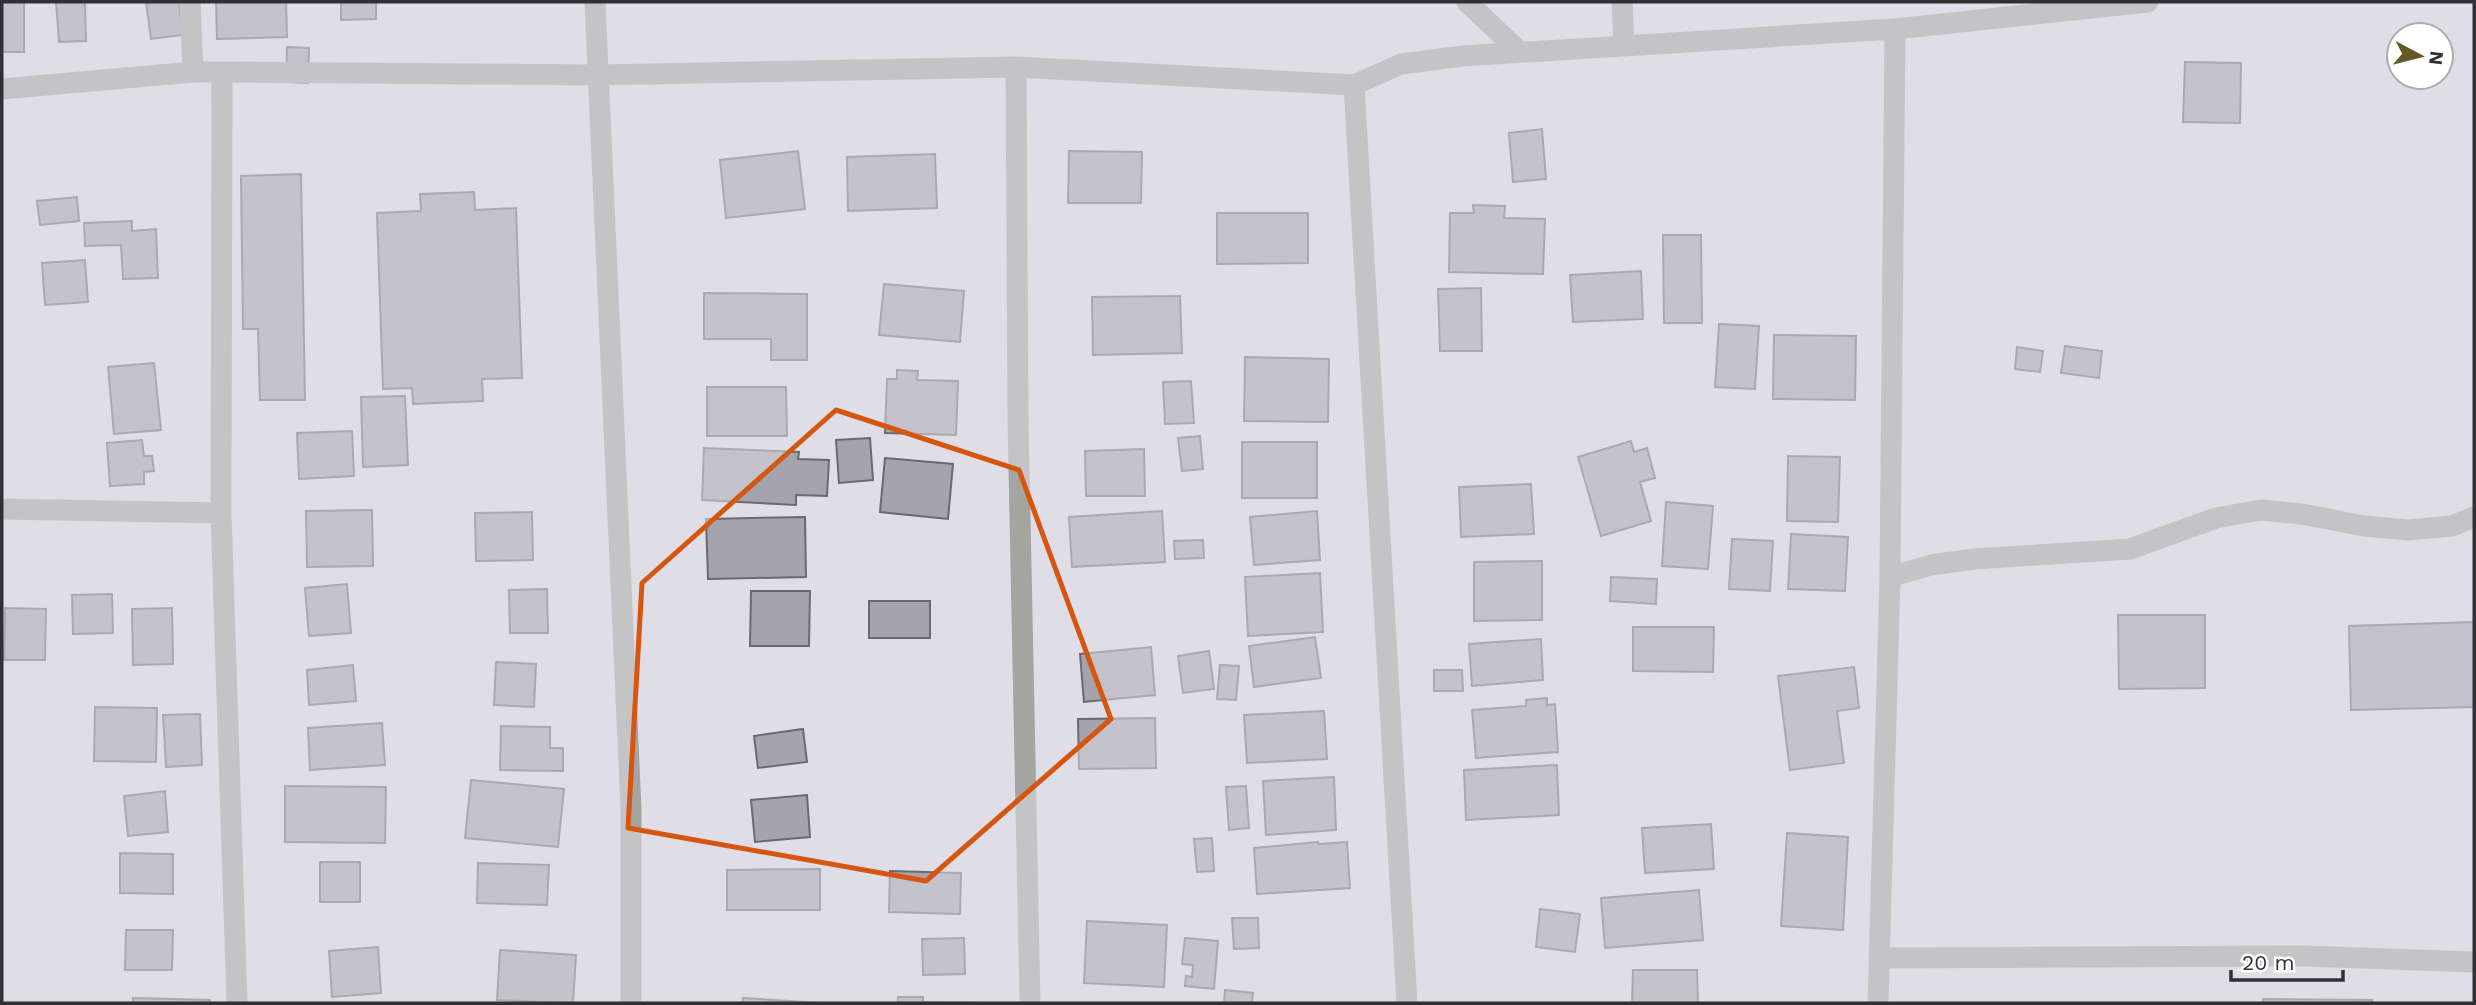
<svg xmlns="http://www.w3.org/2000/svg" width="2476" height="1005" font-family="'Work Sans',sans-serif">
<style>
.building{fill:#a5a3ac;stroke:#6a6970;stroke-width:2}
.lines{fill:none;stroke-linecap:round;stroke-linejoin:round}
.minor{stroke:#a4a4a0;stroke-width:21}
.marked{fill:none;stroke:#d65510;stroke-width:5;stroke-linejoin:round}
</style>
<rect width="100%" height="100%" fill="#dfdee6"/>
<path class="building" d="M2 2H24V52H2Z
M56 2H85L86 41 59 42Z
M146 2H179L183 35 151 39Z
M216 2H286L287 37 217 39Z
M341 2H376V19L341 20Z
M287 47 309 48 308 83 286 82Z
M2185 62 2241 63 2240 123 2183 122Z
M1542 129 1546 179 1513 182 1509 133Z
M798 151 805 209 726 218 720 160Z
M1069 151 1142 152 1141 203H1068Z
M935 154 937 208 848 211 847 157Z
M301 174 305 400H260L258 329H243L241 176Z
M474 192 475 210 516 208 522 378 482 379 483 401 413 404 412 388 383 389 377 213 421 211 420 194Z
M77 197 79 221 40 225 37 201Z
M1473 205 1505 206 1504 218 1545 219 1543 274 1449 272 1450 213H1474Z
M1217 213H1308V263L1217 264Z
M132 221V231L156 229 158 278 123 279 121 245 85 246 84 223Z
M1663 235H1701L1702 323H1664Z
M85 260 88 302 45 305 42 263Z
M1641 271 1643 319 1573 322 1570 275Z
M884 284 964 291 960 342 879 335Z
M1481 288 1482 351H1440L1438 289Z
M704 293 807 294V360H771V339H704Z
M1180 296 1182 353 1093 355 1092 297Z
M1719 324 1759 326 1755 389 1715 387Z
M1774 335 1856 336 1855 400 1773 399Z
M2065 346 2102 351 2099 378 2061 373Z
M2017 347 2043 351 2040 372 2015 369Z
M1245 357 1329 359 1328 422 1244 421Z
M154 363 161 430 114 434 108 367Z
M897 370 918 371 917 380 958 381 956 435 885 433 887 379H897Z
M1191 381 1194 423 1165 424 1163 382Z
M707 387H786L787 436H707Z
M405 396 408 465 363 467 361 397Z
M352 431 354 476 299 479 297 433Z
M1200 436 1203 469 1182 471 1178 438Z
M870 438 873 480 839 483 836 440Z
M142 440 144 456H152L154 471 144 472V484L110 486 107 443Z
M1631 441 1634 452 1647 448 1655 478 1640 482 1651 521 1601 536 1578 457Z
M1242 442H1317V498H1242Z
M704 448 799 452 798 459 829 460 827 496 796 495V505L702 500Z
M1144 449 1145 496H1086L1085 451Z
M1788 456 1840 457 1838 522 1787 521Z
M885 458 953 464 948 519 880 512Z
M1531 484 1534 534 1461 537 1459 487Z
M1666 502 1713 506 1708 569 1662 566Z
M372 510 373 566 307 567 306 511Z
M1162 511 1165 562 1072 567 1069 517Z
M1317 511 1320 560 1254 565 1250 517Z
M532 512 533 560 476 561 475 513Z
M805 517 806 577 708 579 706 519Z
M1791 534 1848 537 1845 591 1788 589Z
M1732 539 1773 541 1770 591 1729 589Z
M1203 540 1204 558 1175 559 1174 541Z
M1542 561V620L1474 621V562Z
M1320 573 1323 632 1248 636 1245 577Z
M1611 577 1657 579 1656 604 1610 601Z
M347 584 351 633 309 636 305 588Z
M547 589 548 633H510L509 590Z
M751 591H810L809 646H750Z
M112 594 113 633 73 634 72 595Z
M869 601H930V638H869Z
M5 608 46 609 45 660H4Z
M172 608 173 664 133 665 132 609Z
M2118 615H2205V688L2119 689Z
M2474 622V707L2351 710 2349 626Z
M1633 627H1714L1713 672 1633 671Z
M1315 637 1321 678 1254 687 1249 646Z
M1541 639 1543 680 1472 686 1469 644Z
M1151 647 1155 695 1084 702 1080 654Z
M1209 651 1214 689 1183 693 1178 656Z
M496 662 536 664 534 707 494 705Z
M353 665 356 701 309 705 307 670Z
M1220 665 1239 666 1236 700 1217 699Z
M1854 667 1859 708 1837 711 1844 763 1790 770 1778 676Z
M1434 670H1462L1463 691H1434Z
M1547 698V705L1555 704 1558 752 1476 758 1472 710 1526 706V700Z
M95 707 157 708 156 762 94 761Z
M1324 711 1327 759 1247 763 1244 715Z
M200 714 202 765 166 767 163 715Z
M1155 718 1156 768 1079 769 1078 719Z
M382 723 385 765 310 770 308 728Z
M501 726 550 727V748H563V771L500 770Z
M803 729 807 762 758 768 754 736Z
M1557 765 1559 815 1466 820 1464 770Z
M1334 777 1336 830 1266 835 1263 781Z
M471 780 564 789 558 847 465 838Z
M285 786 386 787 385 843 285 842Z
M1246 786 1249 828 1229 830 1226 787Z
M165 791 168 832 128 836 124 796Z
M807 795 810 837 755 842 751 800Z
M1711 824 1714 869 1645 873 1642 828Z
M1787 833 1848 837 1843 930 1781 926Z
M1212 838 1214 871 1197 872 1194 839Z
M1318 842 1319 844 1347 842 1350 888 1257 894 1254 848Z
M120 853 173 854V894L120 893Z
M320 862H360V902H320Z
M478 863 549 865 547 905 477 903Z
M820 869V910H727V870Z
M890 871 961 873 960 914 889 912Z
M1699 890 1703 940 1605 948 1601 898Z
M1540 909 1580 914 1575 952 1536 947Z
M1232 918H1258L1259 948 1234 949Z
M1087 921 1167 925 1164 987 1084 983Z
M126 930H173L172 970H125Z
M964 938 965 974 923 975 922 939Z
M1185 938 1218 941 1214 989 1185 986 1186 976 1192 977 1193 965 1182 964Z
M378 947 381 993 332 997 329 951Z
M500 950 576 955 573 1003 497 1000Z
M1633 970H1697L1698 1003H1632Z
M1225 990 1253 993 1252 1003H1224Z
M898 997H923V1002L983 1003H898Z
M133 998 210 1000V1003H133Z
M743 998 821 1003H742Z
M2263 999 2372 1000V1003H2263Z"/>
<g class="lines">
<path class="minor" d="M190 2 193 72
M595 2 631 809V1003
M1467 2 1519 51
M1622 2 1624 44
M1895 29 2148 2
M1016 67 1018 420 1030 1003
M1354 85 1407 1003
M2 89 193 72H222
M2 509 221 513 237 1003
M221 513 222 72 598 75 1016 67 1354 85 1401 64 1463 56 1895 29 1890 577 1878 1003
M1890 577 1931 565 1974 559 2130 549 2216 518 2261 510 2302 514 2364 526 2408 530 2452 526 2474 517
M1879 958 2304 956 2474 962"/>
</g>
<path d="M0 0H2476V1005H0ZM836 410 1019 470 1111 719 926 881 628 828 642 583Z" fill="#dfdee6" fill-opacity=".55" fill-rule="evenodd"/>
<path class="marked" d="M836 410 1019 470 1111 719 926 881 628 828 642 583Z"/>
<rect width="2476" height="1005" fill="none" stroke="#313034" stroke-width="7"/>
<g transform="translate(2420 56) rotate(97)"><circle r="33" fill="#ffffff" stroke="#adacae" stroke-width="2"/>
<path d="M0-5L12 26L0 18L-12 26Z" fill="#615a27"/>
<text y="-10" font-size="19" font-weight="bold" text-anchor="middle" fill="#313034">N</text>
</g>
<path d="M2231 970v10h112v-10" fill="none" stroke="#313034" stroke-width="3.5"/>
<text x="2242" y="970" font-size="21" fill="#313034" stroke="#ffffff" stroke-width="5" paint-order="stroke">20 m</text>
</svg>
